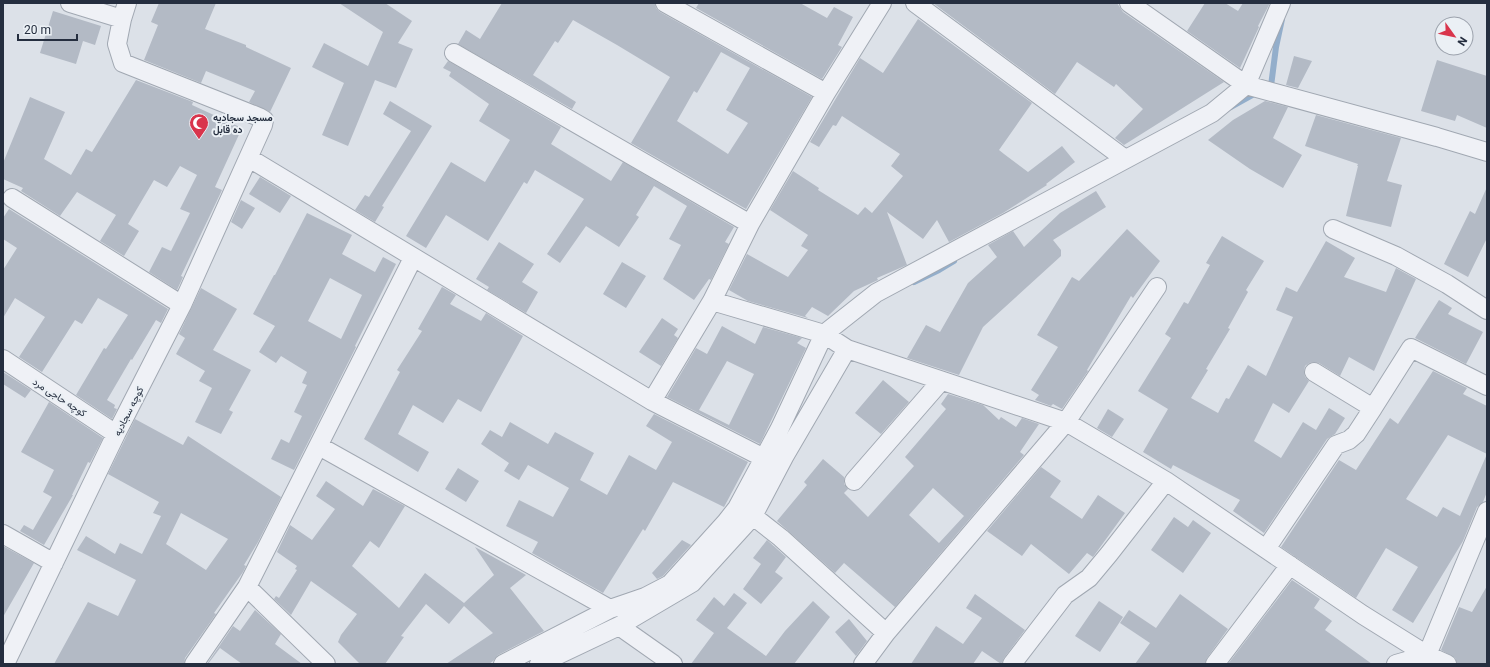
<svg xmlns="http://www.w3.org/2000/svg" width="1490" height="667" font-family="Roboto,Vazirmatn,sans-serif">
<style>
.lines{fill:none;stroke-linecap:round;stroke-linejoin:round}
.stream{stroke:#93aecb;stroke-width:6}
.building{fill:#b3bac5;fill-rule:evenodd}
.street-casing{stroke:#a1a8b2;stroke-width:20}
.street{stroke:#eff1f6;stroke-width:18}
.labels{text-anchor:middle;stroke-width:4;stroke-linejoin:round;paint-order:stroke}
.poi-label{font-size:10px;font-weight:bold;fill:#252e3f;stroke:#ebf0f5;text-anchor:start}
.street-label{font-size:10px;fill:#252e3f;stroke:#ebf0f5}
</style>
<rect width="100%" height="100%" fill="#dce1e8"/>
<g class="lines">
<path class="stream" d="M1268 87 1271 86 1276 47 1282 19
M1231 107 1258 92
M914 282 939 270 954 261
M586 631 620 614"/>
</g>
<path class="building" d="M159 3H216L205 29 246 45V47L291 68 270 112 249 102 255 91 206 71 201 83 144 60 158 25 151 22Z
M339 3H385L412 21 398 43 413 49 396 88 375 80 348 146 322 135 344 83 312 67 324 43 368 66 383 32Z
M502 3H655L656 8 660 12 812 97 746 209 631 143 670 77 617 45 573 20 558 43 555 41 533 75 576 102 572 109 458 44 466 30 480 39ZM721 52 750 68 726 110 748 123 728 154 677 121 694 91 697 93Z
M699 3H800L827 18 834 7 853 17 838 45 842 47 822 79 696 8Z
M933 3H1117L1123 12 1224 82 1124 145 1115 138 1143 109 1116 84 1114 87 1077 62 1055 94Z
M1205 3H1225L1238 11 1243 3H1270L1258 26 1259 27 1240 68 1187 31Z
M53 11 101 26 95 45 83 41 76 64 40 53Z
M918 19 1032 103 999 150 1004 154 1028 172 1062 146 1075 162 1046 184 1047 185 1003 213 949 242 937 220 923 239 887 212 907 265 877 278 878 280 854 291 828 316 812 307 805 316 808 318 748 301 729 290 747 254 788 277 808 250 801 246 808 235 770 210 793 171 819 188 818 190 858 215 865 207 872 213 903 176 891 166 900 154 842 116 836 126 833 125 819 147 810 142 860 58 883 73Z
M1294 56 1312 61 1298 88 1286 85Z
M1437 60 1487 76V128L1457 115 1455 121 1421 111Z
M448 61 561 127 551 144 611 181 623 162 734 227 725 242 729 244 711 280 709 279 694 300 663 279 681 245 669 239 687 206 654 186 636 215 639 217 619 247 586 226 560 263 547 254 584 199 535 170 527 184 524 182 488 241 446 215 426 248 406 236 451 162 485 182 510 140 479 121 489 104 449 76 451 72 443 68Z
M136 80 193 102 192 105 242 128 215 187 222 190 181 276 183 277 177 290 149 272 162 247 171 251 190 213 180 209 197 175 180 166 167 187 154 180 128 224 139 231 124 256 100 241 116 215 77 192 60 216 21 191 23 188 3 179V163L30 97 65 112 44 159 71 175 86 149 92 152Z
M390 101 432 126 382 206 384 207 375 222 355 210 365 195 369 197 411 131 383 114Z
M1265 101 1288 107 1273 138 1302 155 1283 188 1250 169 1208 140 1233 120Z
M1316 115 1401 138 1387 181 1402 185 1391 227 1346 216 1358 166H1357L1358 164 1305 146Z
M260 177 291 196 280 213 249 194Z
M1487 187V238L1468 277 1444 264 1470 211 1475 214Z
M1096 191 1106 207 1053 240 1061 250V256L983 327 959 375 907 358 926 325 940 332 968 283 997 257 988 245 1013 231 1024 247 1060 213Z
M241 200 255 208 242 229 231 222Z
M9 209 168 309 161 323 156 320 132 360 131 359 107 400 115 405 114 408 117 409 112 419 76 395 104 348 106 349 128 315 98 298 82 324 75 320 42 372 19 357 45 317 15 298 3 318V270L17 248 3 239V218Z
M307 213 352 235 342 254 375 272 383 257 396 264 355 346 356 347 294 470 271 459 281 439 289 443 302 416 294 412 307 385 302 383 307 372 281 356 276 363 259 352 275 326 253 314 274 275H275ZM330 278 362 295 341 339 308 321Z
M1127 229 1160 261 1133 298 1131 296 1087 370 1088 371 1062 409 1053 404 1051 406 1035 400 1039 395 1031 390 1058 347 1037 335 1072 277 1079 281Z
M1222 236 1264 261 1246 290 1248 292 1228 328 1230 329 1206 369 1208 370 1191 398 1218 413 1226 398 1229 399 1248 365 1266 376 1293 317 1276 310 1286 287 1297 292 1326 241 1355 258 1344 277 1386 292 1396 268 1416 279 1374 371 1349 357 1340 376 1319 363 1314 362 1309 363 1305 366 1304 371 1305 377 1309 381 1289 413 1273 403 1254 441 1281 458 1303 422 1316 430 1329 408 1345 418 1335 434 1327 439 1264 533 1233 511 1240 500 1173 465 1171 469 1143 452 1168 409 1138 391 1171 338 1165 334 1184 302 1188 304 1210 265 1206 263Z
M499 242 534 264 522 282 538 292 526 313 487 290 489 287 476 279Z
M622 262 646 276 626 308 603 294Z
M442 287 456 295 450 304 481 321 486 313 523 336 481 412 458 399 443 423 413 405 398 434 429 452 418 472 364 439 400 372 397 370 422 331 418 329Z
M201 288 237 309 213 350 251 370 229 410 233 412 221 434 195 422 212 388 199 381 205 371 176 354 185 338 179 334Z
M1439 300 1452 308 1448 314 1483 332 1466 364 1415 338Z
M662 318 678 329 674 335 678 338 661 366 639 352Z
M722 326 755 344 763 327 802 338 797 343 806 348 760 444 667 397 696 348 707 354ZM727 361 754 374 729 425 699 410Z
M1433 371 1467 388 1463 394 1487 406V492L1483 502 1477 507 1463 541 1413 623 1392 610 1418 567 1386 548 1356 598 1281 547 1339 460 1356 470 1390 418 1398 424ZM1448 435 1487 454 1460 516 1443 507 1437 517 1406 499Z
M3 372 31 390 25 398 3 384Z
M883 380 909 402 881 434 855 413Z
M948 394 983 405 999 420 1001 417 1016 427 1022 418 1039 424 1020 452 1024 455 895 607 844 563 835 573 777 521 807 485 804 482 823 459 844 477V484L848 489 844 493 868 517 914 466 905 457 946 409 941 404ZM933 488 964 516 939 543 909 515Z
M49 402 103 438 90 463 88 462 72 495H73L44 545 20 531 24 525 33 530 52 497 43 492 54 470 21 452Z
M1108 409 1124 419 1112 437 1097 428Z
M654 414 748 462 724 507 673 482 645 531 643 529 603 593 532 553 538 542 506 526 519 500 553 517 569 488 528 465 519 480 504 471 509 463 481 444 490 430 502 437 510 422 548 444 555 432 594 453 580 480 607 495 629 455 656 470 672 442 646 426Z
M135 419 183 445 188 436 281 497 258 542 244 565 246 566 243 572 214 613 216 614 185 658 184 664H54L88 602 118 616 136 580 77 550 86 536 115 554 120 543 142 554 161 516 153 513 159 502 108 474ZM181 513 228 539 206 570 166 544Z
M1041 467 1061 481 1050 497 1082 519 1098 495 1125 513 1093 557 1087 553 1069 574 1031 544 1022 556 987 531Z
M458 468 479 481 466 502 445 489Z
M326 481 363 506 373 489 405 506 379 548 370 541 352 566 399 608 425 573 464 603 494 575 475 547 526 575 510 588 544 631 498 655 493 661 489 664H446L493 633 464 606 449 624 426 604 401 636 404 637 385 664H360L338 642 341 635 357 614 311 581 291 615 274 599 276 596 279 598 297 570 295 569 297 566 277 552 290 525 312 540 335 509 316 496Z
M1174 517 1188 527 1193 520 1211 533 1183 573 1151 550Z
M682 540 691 545 663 576 657 579 652 573Z
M767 540 786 557 775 572 783 578 761 604 743 589 761 564 753 558Z
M3 546 34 563 3 617Z
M1292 580 1320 599 1314 608 1332 621 1325 630 1372 664H1228Z
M1487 586V664H1457L1455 658 1441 650 1459 607 1472 612Z
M734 593 747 603 727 628 766 656 785 631 813 601 830 617 794 664H691L714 633 696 620 714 597 724 606Z
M975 594 1025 630 1004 658 1001 664 982 651 973 664H911L936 626 963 644 982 618 966 608Z
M1180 594 1228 629 1207 658 1205 664H1135L1150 643 1120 623 1129 610 1156 628Z
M1099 601 1123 617 1100 652 1075 636Z
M255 610 281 634 275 644 302 664H242L220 648 208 664H207L233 626 240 631Z
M849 619 867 641 856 656 835 632Z"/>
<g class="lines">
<defs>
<path id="street" d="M70 3 122 19
M665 3 826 93
M915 3 1125 159
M1129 3 1246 85 1437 137 1487 152
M454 53 750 224
M249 158 652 401 764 458
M12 198 182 305
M1333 229 1396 256 1447 284 1487 310
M712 301 824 334 847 349 1066 422 1166 481 1363 615 1427 655 1447 664
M3 359 116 434
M1314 372 1373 408 1411 348 1487 386
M652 401 712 301 750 224 826 93 882 3
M319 446 610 609
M854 481 941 381
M753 516 781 538 886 633
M3 534 54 563
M1266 549 1336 445 1349 440 1356 434 1373 408
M247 587 326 664
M619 626 673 664
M5 664 116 434 182 305 263 125 264 120 259 117 123 63 117 44 122 19 127 3
M194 664 247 587 413 258
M503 664 610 609 645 597 670 584 726 522 737 508 780 428 824 334 876 293 1212 113 1246 85 1281 3
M539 664 619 626 692 583 753 516 784 457 847 349
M863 664 886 633 1066 422 1157 287
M1012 664 1065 595 1089 578 1109 554 1166 481
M1215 664 1290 565
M1396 664 1427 655 1487 511"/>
</defs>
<use href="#street" class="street-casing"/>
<use href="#street" class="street"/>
</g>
<defs>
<symbol id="mosque-pin" viewBox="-11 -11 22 30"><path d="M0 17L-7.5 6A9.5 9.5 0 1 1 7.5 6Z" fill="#d9354c" stroke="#ebf0f5"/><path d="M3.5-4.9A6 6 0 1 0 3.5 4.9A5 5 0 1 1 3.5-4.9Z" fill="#fff"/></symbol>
</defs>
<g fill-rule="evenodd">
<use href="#mosque-pin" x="188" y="112" width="22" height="30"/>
</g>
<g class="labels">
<g class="poi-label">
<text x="213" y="121">مسجد سجادیه<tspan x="213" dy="12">ده قابل</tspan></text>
</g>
<g class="street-label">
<text transform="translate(60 397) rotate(33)" y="4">کوچه حاجی مرد</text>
<text transform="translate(128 411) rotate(-63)" y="4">کوچه سجادیه</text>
</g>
</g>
<rect width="1490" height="667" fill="none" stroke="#252e3f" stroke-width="8"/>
<g transform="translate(1454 36) rotate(123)"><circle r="19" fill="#ebf0f5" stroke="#9ca2ac"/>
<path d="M0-3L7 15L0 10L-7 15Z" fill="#d9354c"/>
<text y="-6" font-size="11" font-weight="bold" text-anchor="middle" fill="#252e3f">N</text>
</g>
<path d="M18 34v6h59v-6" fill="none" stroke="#252e3f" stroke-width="2"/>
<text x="24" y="34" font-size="12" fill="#252e3f" stroke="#ebf0f5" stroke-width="3" paint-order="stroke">20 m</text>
</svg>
